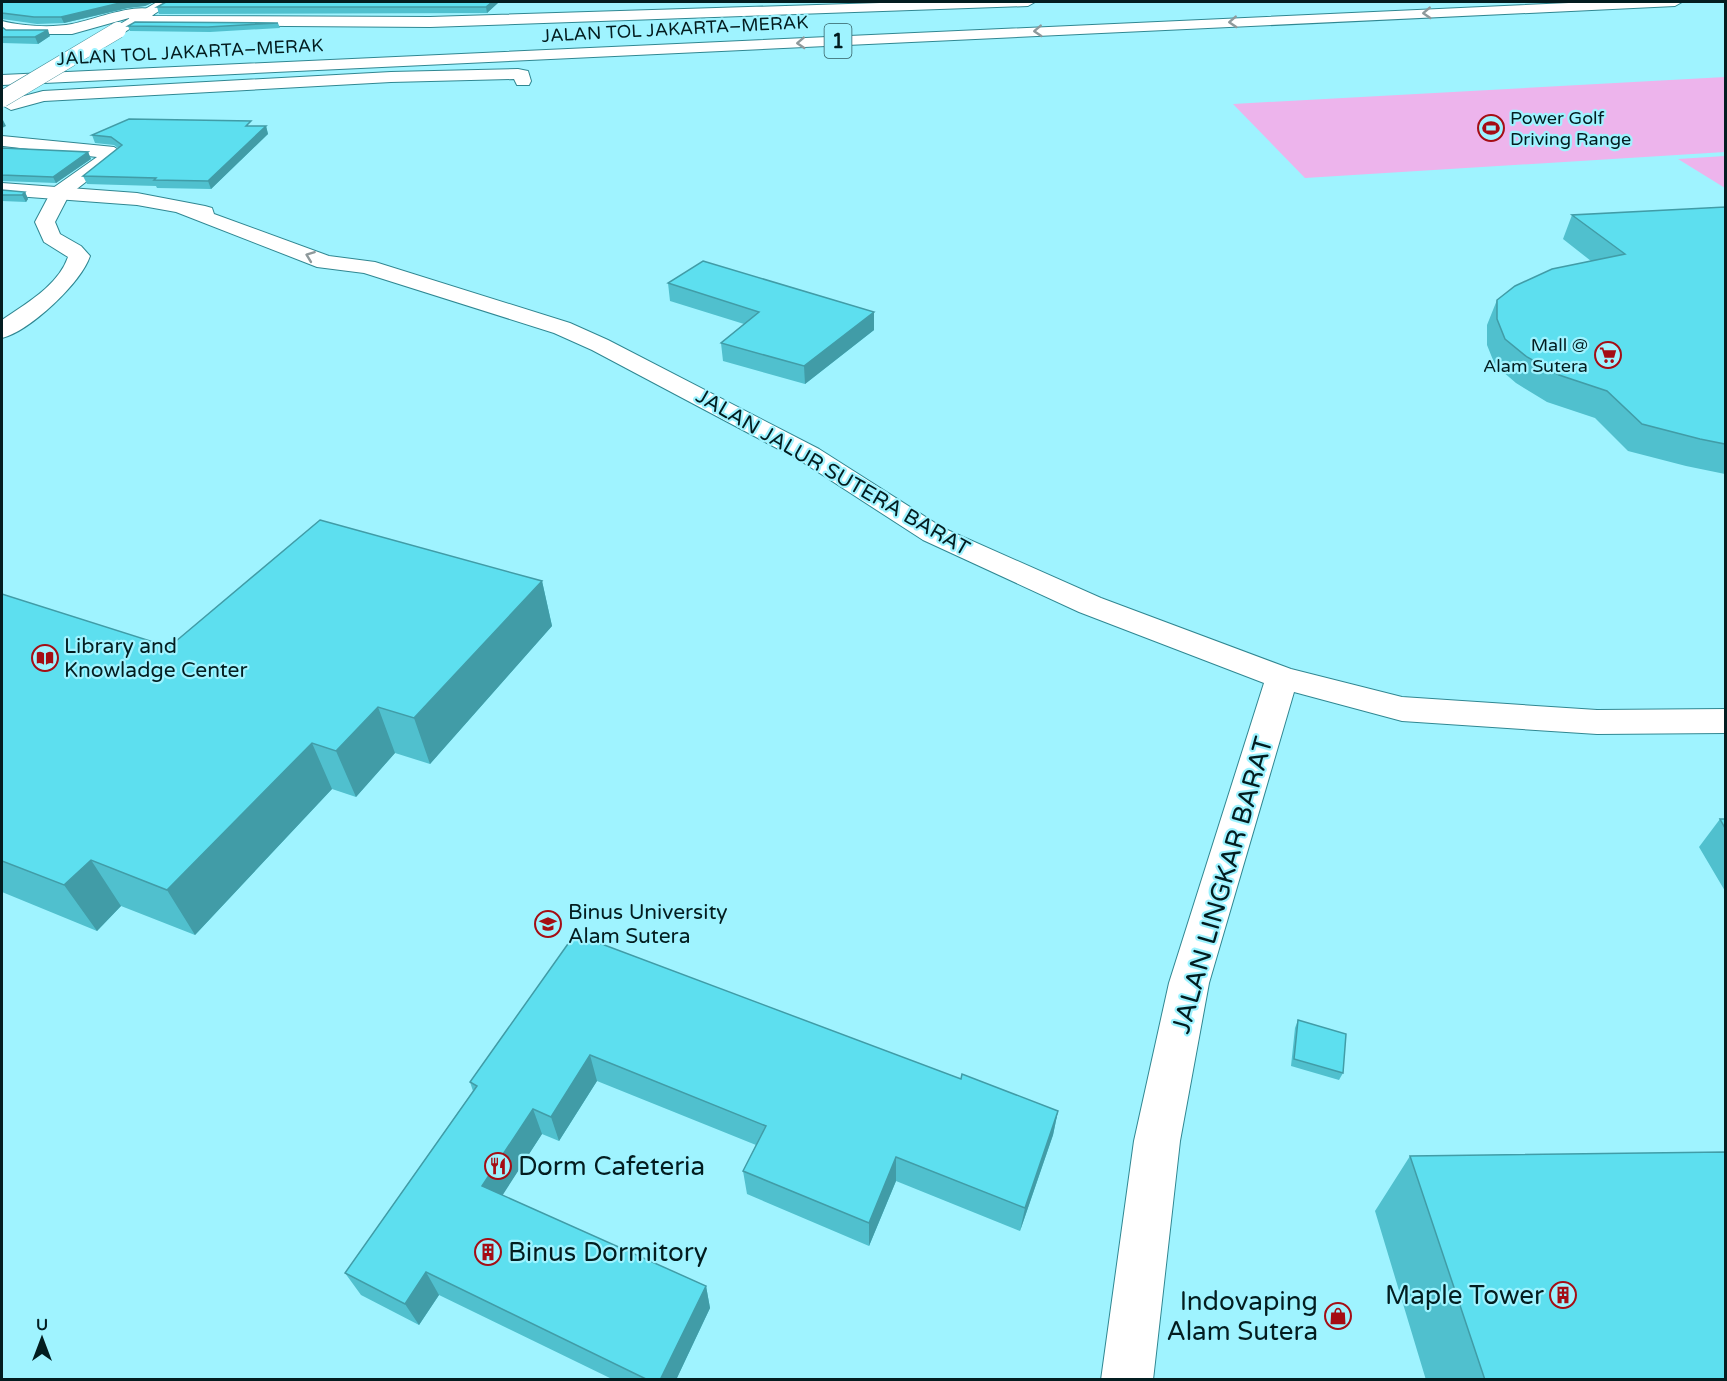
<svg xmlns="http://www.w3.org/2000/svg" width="1727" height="1381" font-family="'Varela Round',sans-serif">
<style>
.green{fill:#edb4ec}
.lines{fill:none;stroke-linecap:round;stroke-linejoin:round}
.street-casing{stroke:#308792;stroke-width:2}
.secondary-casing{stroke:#308792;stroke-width:2}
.highway-casing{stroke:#308792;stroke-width:2}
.street{fill:#fff;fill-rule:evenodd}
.secondary{fill:#fff;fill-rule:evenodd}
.highway{fill:#fff;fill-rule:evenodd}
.secondary-bridge-casing{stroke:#308792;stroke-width:17;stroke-linecap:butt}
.secondary-bridge{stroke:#fff;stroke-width:16}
.wall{fill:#50c0ce}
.shaded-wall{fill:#419ca7}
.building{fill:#5ddfef;stroke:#419ca7;stroke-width:1.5}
.oneway{stroke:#8e999b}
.labels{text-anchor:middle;stroke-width:4.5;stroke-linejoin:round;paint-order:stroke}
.far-street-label{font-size:18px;fill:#031d20;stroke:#9ff3ff}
.far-poi-label{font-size:18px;fill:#031d20;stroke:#9ff3ff;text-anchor:start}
.shield{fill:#9ff3ff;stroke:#325d63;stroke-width:1.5}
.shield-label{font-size:20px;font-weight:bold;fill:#031d20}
.street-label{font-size:21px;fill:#031d20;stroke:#9ff3ff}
.poi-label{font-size:21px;fill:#031d20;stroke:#9ff3ff;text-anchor:start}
.near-street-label{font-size:26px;fill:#031d20;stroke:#9ff3ff}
.near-poi-label{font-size:26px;fill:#031d20;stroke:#9ff3ff;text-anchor:start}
</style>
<rect width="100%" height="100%" fill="#9ff3ff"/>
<path class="green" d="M1725 77V152L1305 178 1233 104Z
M1725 156V188L1678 159Z"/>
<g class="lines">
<defs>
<path id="street" d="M911 2H1035L1028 6 430 27 135 25 130 23 129 18 72 34H10L2 31V21C22 26 51 28 72 24 90 21 142 0 156 12L152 16 430 17Z
M518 69 528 71 531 81 529 85H517L514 79 391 82 44 101 11 110 2 105 5 101 43 91 391 72Z
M2 136 114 147 123 153 69 195 55 222 60 234 81 246 90 256C81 283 30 331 2 338V320C25 304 58 286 68 257L44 242 35 222 53 188 97 157 3 146Z"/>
<path id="secondary" d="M157 2H174L123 33 118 35 110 30Z
M2 183 137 193 205 206 212 208 214 214 329 256 375 262 570 323 608 340 819 449 943 528 1101 598 1291 669 1402 697 1597 710 1726 709V733L1597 734 1402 721 1294 692 1209 983 1180 1141 1153 1380H1101L1134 1141 1169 983 1264 683 1079 612 923 540 801 461 592 350 554 333 364 273 317 267 176 212 137 205 2 195Z"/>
<path id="highway" d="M1591 2H1682L1675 6 2 85V75Z"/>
</defs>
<use href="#street" class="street-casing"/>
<use href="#secondary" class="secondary-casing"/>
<use href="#highway" class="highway-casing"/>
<use href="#street" class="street"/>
<use href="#secondary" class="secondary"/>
<use href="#highway" class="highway"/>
<defs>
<path id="secondary-bridge" d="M2 99 118 30"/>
</defs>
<use href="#secondary-bridge" class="secondary-bridge-casing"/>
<use href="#secondary-bridge" class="secondary-bridge"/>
</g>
<path class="wall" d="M2 2H154L145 6 128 8 64 23 37 24 2 19Z
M166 2H499L487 13 159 14 157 7Z
M278 23 280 28 210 32 130 31 128 26Z
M2 27 6 30 50 36 38 44 2 43Z
M253 126H266L268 134 211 189 157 188 156 186 87 184 83 176 118 148 114 145 95 143 92 135Z
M2 148 88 152 91 159 56 183 2 181Z
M2 190 25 192 28 199 26 202 2 201Z
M1725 207V474L1686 466 1628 451 1595 418 1547 402 1516 383 1495 365 1487 345V325L1497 300 1591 261 1563 239 1572 215Z
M668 283 874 330 805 384 723 361 721 343 744 324 670 301Z
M542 581 552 626 430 764 395 753 356 797 332 789 195 935 121 906 97 931 2 892V594L169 647Z
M1720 819H1725V891L1699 847Z
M575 934 961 1079 1058 1111 1053 1135 1020 1231 896 1181 869 1246 747 1194 743 1171 756 1145 597 1081 559 1141 542 1134 502 1195 706 1286 710 1308 676 1380H614L439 1295 419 1325 361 1295 345 1273 473 1091 470 1082Z
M1298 1020 1343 1073 1339 1080 1291 1066 1295 1028Z
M1410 1156 1725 1380H1426L1375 1211Z"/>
<path class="shaded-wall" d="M124 2H154L145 6 128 8 64 23 61 17Z
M492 2H499L487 13 486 7Z
M48 30 50 36 38 44 35 37Z
M3 120 6 126 2 128V121Z
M266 126 268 134 211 189 208 181Z
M88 152 91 159 56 183 53 177Z
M25 192 28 199 26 202 22 195Z
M874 312V330L805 384 804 366Z
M542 581 552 626 430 764 414 718Z
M378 707 395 753 356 797 336 751Z
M312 743 332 789 195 935 167 890Z
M91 860 121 906 97 931 64 885Z
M590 1055 597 1081 559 1141 551 1117Z
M533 1109 542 1134 493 1210 482 1186Z
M1058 1111 1053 1135 1020 1231 1025 1208Z
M896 1157V1181L869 1246V1223Z
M426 1272 439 1295 419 1325 405 1304Z
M706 1286 710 1308 676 1380H660Z"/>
<path class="building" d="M2 2H124L61 17H34L2 13Z
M166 2H492L486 7H157Z
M135 22 278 23 208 27 128 26Z
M2 27 6 30H48L35 37H2Z
M129 119 251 121 246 126H266L208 181 154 180 156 178 83 176 122 145 111 137 92 135Z
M2 148 88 152 53 177 2 175Z
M2 190 25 192 22 195H2Z
M1725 207V444L1700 439 1642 424 1607 391 1559 375 1527 357 1505 339 1497 319V300L1515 286 1552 269 1625 254 1572 215Z
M703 261 874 312 804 366 721 343 759 312 668 283Z
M320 520 542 581 414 718 378 707 336 751 312 743 167 890 91 860 64 885 2 861V594L169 647Z
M1720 819H1725V828Z
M575 934 961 1079 962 1074 1058 1111 1025 1208 896 1157 869 1223 743 1171 766 1126 590 1055 551 1117 533 1109 482 1186 706 1286 660 1380H648L426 1272 405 1304 345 1273 477 1086 470 1082Z
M1298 1020 1346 1034 1343 1073 1294 1059Z
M1725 1152V1380H1485L1410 1156Z"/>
<defs><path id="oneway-chevron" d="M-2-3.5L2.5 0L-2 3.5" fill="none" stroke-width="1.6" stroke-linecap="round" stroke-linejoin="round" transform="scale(1.5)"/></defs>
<g class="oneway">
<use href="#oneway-chevron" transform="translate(1427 13) rotate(177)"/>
<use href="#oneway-chevron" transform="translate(1233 22) rotate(177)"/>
<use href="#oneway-chevron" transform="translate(1038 31) rotate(177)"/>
<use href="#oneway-chevron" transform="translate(801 43) rotate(177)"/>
<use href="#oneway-chevron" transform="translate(310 256) rotate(-159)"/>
</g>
<defs>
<symbol id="stadium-ring" viewBox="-11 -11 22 22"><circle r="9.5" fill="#9ff3ff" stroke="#a50d14" stroke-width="1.5"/><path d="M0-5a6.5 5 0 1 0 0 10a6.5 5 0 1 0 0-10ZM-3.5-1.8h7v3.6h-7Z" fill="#a50d14"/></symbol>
<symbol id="supermarket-ring" viewBox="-11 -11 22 22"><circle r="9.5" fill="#9ff3ff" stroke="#a50d14" stroke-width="1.5"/><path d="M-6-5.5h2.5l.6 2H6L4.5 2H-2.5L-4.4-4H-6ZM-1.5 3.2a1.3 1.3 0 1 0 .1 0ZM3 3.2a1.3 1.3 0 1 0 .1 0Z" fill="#a50d14"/></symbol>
<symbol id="library-ring" viewBox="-11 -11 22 22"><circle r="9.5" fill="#9ff3ff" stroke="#a50d14" stroke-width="1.5"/><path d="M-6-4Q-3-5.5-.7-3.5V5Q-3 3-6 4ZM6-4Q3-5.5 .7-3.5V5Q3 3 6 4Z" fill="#a50d14"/></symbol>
<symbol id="university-ring" viewBox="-11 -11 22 22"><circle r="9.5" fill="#9ff3ff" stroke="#a50d14" stroke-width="1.5"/><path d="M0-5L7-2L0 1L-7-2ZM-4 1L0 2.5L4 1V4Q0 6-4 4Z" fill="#a50d14"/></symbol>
<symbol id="restaurant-ring" viewBox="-11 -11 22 22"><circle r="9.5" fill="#9ff3ff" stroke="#a50d14" stroke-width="1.5"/><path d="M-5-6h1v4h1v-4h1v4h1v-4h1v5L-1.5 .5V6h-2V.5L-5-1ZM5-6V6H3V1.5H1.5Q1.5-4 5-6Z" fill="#a50d14"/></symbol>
<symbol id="building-ring" viewBox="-11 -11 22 22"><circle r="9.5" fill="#9ff3ff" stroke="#a50d14" stroke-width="1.5"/><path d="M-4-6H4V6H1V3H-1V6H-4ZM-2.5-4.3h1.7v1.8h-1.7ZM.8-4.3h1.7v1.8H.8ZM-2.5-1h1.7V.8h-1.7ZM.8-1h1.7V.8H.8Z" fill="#a50d14"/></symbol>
<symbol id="shop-ring" viewBox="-11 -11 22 22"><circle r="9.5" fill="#9ff3ff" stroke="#a50d14" stroke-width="1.5"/><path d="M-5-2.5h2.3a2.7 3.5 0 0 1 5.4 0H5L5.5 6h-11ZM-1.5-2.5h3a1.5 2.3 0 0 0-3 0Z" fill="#a50d14"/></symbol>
</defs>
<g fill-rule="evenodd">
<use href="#stadium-ring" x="1476" y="113" width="30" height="30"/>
<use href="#supermarket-ring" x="1593" y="340" width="30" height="30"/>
<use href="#library-ring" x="30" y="643" width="30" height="30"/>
<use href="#university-ring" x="533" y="909" width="30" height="30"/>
<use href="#restaurant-ring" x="483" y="1151" width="30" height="30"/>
<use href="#building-ring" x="473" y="1237" width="30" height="30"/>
<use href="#building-ring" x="1548" y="1280" width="30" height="30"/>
<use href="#shop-ring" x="1323" y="1301" width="30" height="30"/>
</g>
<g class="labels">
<g class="far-street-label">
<text transform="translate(675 29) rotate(-3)" y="6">JALAN TOL JAKARTA–MERAK</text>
<text transform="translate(190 52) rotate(-3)" y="6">JALAN TOL JAKARTA–MERAK</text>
</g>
<g class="far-poi-label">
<text x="1510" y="124">Power Golf<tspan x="1510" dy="21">Driving Range</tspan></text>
<text x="1588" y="351" text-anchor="end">Mall @<tspan x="1588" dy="21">Alam Sutera</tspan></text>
</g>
<rect class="shield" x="824.5" y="24" width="27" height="34" rx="4.5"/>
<g class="shield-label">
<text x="838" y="48">1</text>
</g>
<g class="street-label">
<text transform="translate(833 472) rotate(30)" y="7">JALAN JALUR SUTERA BARAT</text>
</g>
<g class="poi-label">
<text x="64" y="653">Library and<tspan x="64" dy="24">Knowladge Center</tspan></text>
<text x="568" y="919">Binus University<tspan x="568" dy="24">Alam Sutera</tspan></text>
</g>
<g class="near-street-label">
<text transform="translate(1222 885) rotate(-74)" y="9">JALAN LINGKAR BARAT</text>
</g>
<g class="near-poi-label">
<text x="518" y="1175">Dorm Cafeteria</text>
<text x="508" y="1261">Binus Dormitory</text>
<text x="1544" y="1304" text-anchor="end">Maple Tower</text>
<text x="1318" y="1310" text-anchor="end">Indovaping<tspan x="1318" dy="30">Alam Sutera</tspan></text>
</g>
</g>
<rect width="1727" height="1381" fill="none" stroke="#031d20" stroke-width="6"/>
<g transform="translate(42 1339)" stroke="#9ff3ff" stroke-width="4.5" paint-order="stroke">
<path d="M0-4.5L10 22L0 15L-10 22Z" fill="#031d20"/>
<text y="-9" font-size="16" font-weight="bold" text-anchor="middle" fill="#031d20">U</text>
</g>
</svg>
